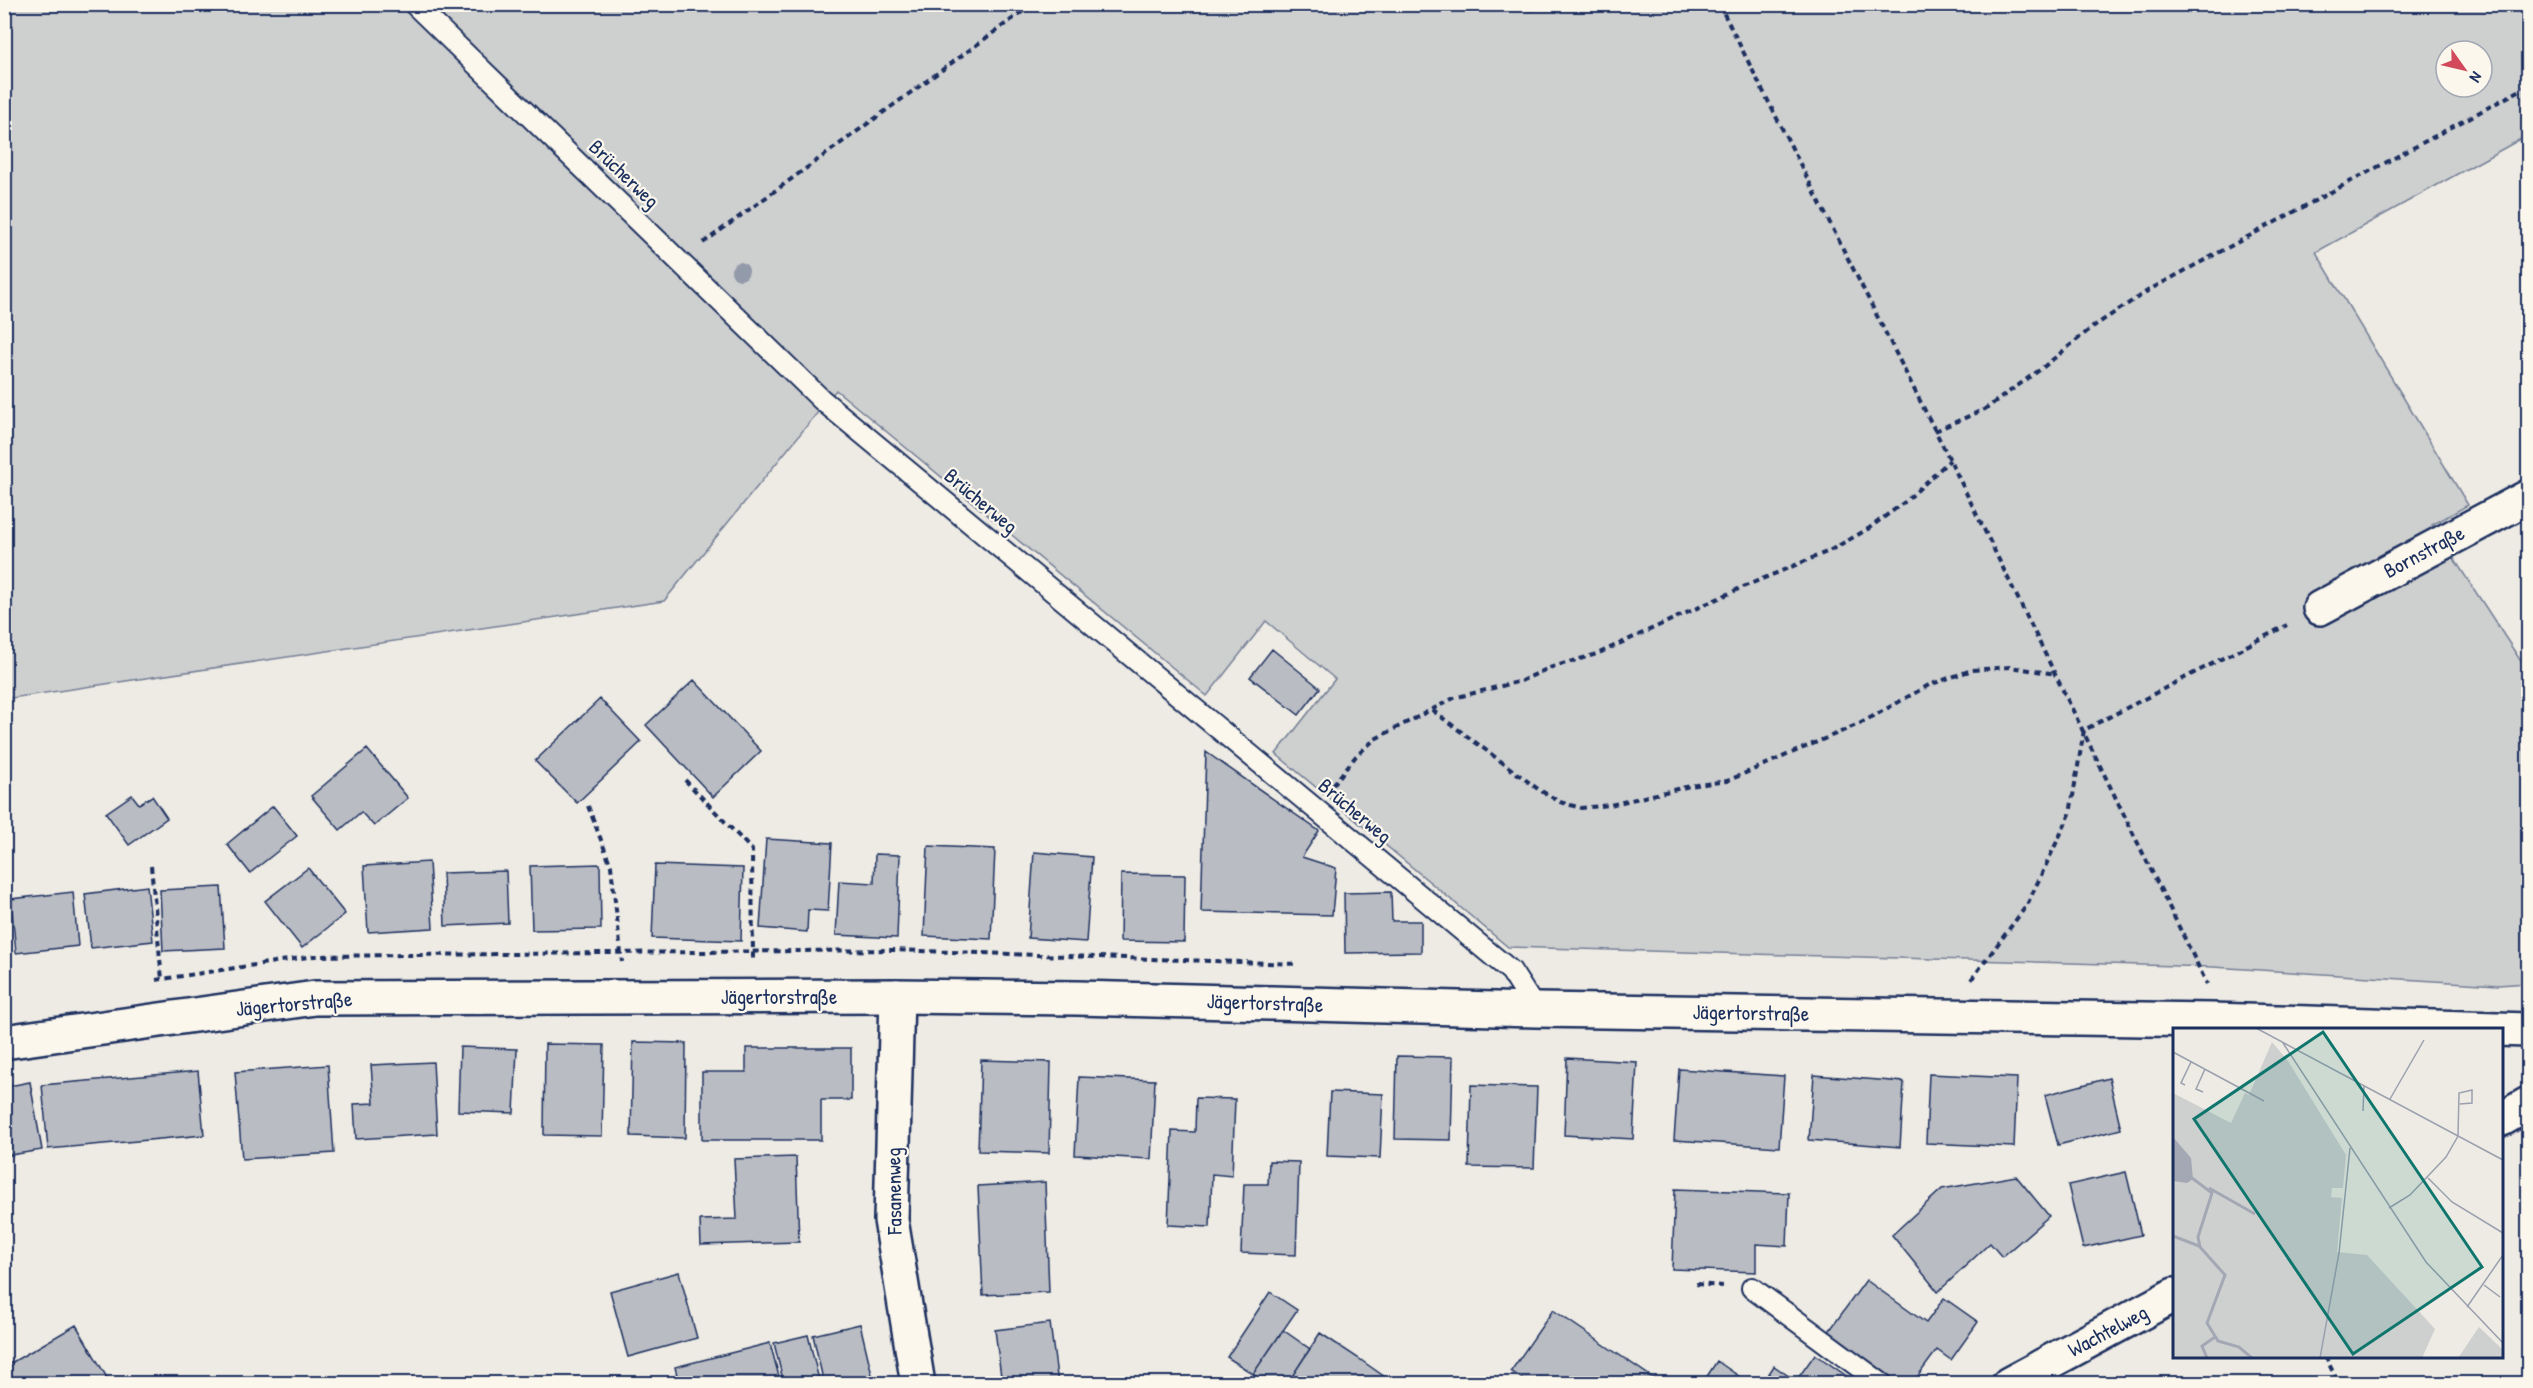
<svg xmlns="http://www.w3.org/2000/svg" width="2533" height="1388" font-family="'Patrick Hand',sans-serif">
<style>
.green{fill:#cecfcf;stroke:#747f96;stroke-width:1.5;fill-rule:evenodd}
.building{fill:#b9bcc3;stroke:#1b2f5e;stroke-width:1.5}
.lines{fill:none;stroke-linecap:round;stroke-linejoin:round}
.service-casing{stroke:#1b2f5e;stroke-width:24}
.minor-casing{stroke:#1b2f5e;stroke-width:38}
.tertiary-casing{stroke:#1b2f5e;stroke-width:38}
.path{stroke:#1b2f5e;stroke-width:4;stroke-dasharray:6 4.5;stroke-linecap:butt}
.service{stroke:#fbf7ec;stroke-width:20}
.minor{stroke:#fbf7ec;stroke-width:33}
.tertiary{stroke:#fbf7ec;stroke-width:33}
.tree{fill:#939aaa}
.labels{text-anchor:middle;stroke-width:4.5;stroke-linejoin:round;paint-order:stroke}
.street-label{font-size:21px;fill:#1b2f5e;stroke:#fbf7ec}
.inset-river{fill:none;stroke:#a3a8b4;stroke-width:3}
.inset-road{fill:none;stroke:#9aa0ae;stroke-width:1.5}
.view{fill:#0f766e;fill-opacity:0.15;stroke:#0f766e;stroke-width:3}
.inset-edge{fill:none;stroke:#1b2f5e;stroke-width:3}
</style>
<rect width="100%" height="100%" fill="#eeebe4"/>
<filter id="ink" filterUnits="userSpaceOnUse"><feTurbulence type="fractalNoise" baseFrequency=".0167" numOctaves="2"/><feDisplacementMap in="SourceGraphic" scale="12" xChannelSelector="R" yChannelSelector="G"/><feConvolveMatrix kernelMatrix="1 2 1 2 8 2 1 2 1" color-interpolation-filters="sRGB"/></filter>
<g filter="url(#ink)">
<path class="green" d="M5 5H2528V135L2316 252 2468 505 2432 525 2528 672V983L2498 985 2213 967 1508 947 1276 754 1335 679 1266 621 1207 696 836 390 664 601 5 699ZM2446 51H2482V87H2446Z"/>
<path class="building" d="M1272 649 1320 688 1299 715 1250 677Z
M694 680 761 751 713 797 646 725Z
M600 699 641 742 577 803 535 761Z
M367 749 408 798 374 826 361 812 340 830 311 796Z
M1206 752 1319 831 1302 857 1336 868 1332 915 1201 912Z
M132 795 139 804 152 796 167 818 129 845 106 813Z
M273 806 297 836 250 873 227 844Z
M766 839 832 843 828 911 808 910 807 932 760 928Z
M928 846 995 849 991 939 924 936Z
M1034 852 1092 857 1086 942 1028 938Z
M875 854 900 855 897 938 836 935 839 881 874 883Z
M429 862 433 928 368 932 364 866Z
M600 864 601 929 532 930 530 866Z
M655 865 743 868 741 941 652 938Z
M308 868 345 914 302 948 265 901Z
M506 871 508 923 445 926 443 873Z
M1121 874 1185 875 1184 942 1120 941Z
M147 886 153 941 91 948 85 894Z
M221 887 225 948 163 951 160 890Z
M73 892 78 946 16 953 11 899Z
M1391 892 1392 921H1421V952L1345 953 1344 893Z
M633 1042 686 1043 685 1138 631 1136Z
M545 1044 604 1045 602 1136 544 1135Z
M460 1047 517 1049 514 1113 458 1111Z
M746 1048H851V1100H821V1140H702V1072H746Z
M1397 1056 1453 1057 1451 1140 1395 1139Z
M1567 1058 1637 1062 1633 1139 1564 1135Z
M981 1060 1051 1062 1049 1153 978 1151Z
M433 1062 437 1134 356 1139 354 1104 374 1103 371 1065Z
M328 1065 334 1153 242 1159 235 1072Z
M1679 1069 1784 1076 1779 1147 1674 1140Z
M198 1071 204 1135 48 1149 42 1085Z
M1929 1074 2017 1078 2014 1147 1926 1143Z
M1814 1075 1904 1082 1900 1147 1809 1140Z
M1079 1077 1155 1080 1151 1159 1075 1155Z
M2109 1078 2121 1129 2058 1145 2045 1095Z
M30 1082 42 1150 4 1156V1087Z
M1471 1085 1537 1087 1534 1168 1469 1167Z
M1330 1092 1383 1094 1380 1158 1327 1156Z
M1196 1098 1235 1099 1232 1176 1212 1174 1210 1227 1168 1225 1172 1131 1195 1132Z
M796 1157 799 1242 701 1245 700 1220 737 1219 734 1159Z
M1269 1161 1299 1162 1296 1255 1241 1253 1244 1184H1268Z
M2126 1172 2141 1235 2083 1248 2068 1185Z
M2016 1176 2049 1216 2002 1257 1990 1243 1938 1292 1892 1235 1942 1189Z
M1045 1182 1049 1292 983 1295 978 1186Z
M1675 1189 1789 1193 1787 1246 1756 1244V1272L1672 1269Z
M679 1272 697 1338 628 1357 610 1291Z
M1866 1280 1926 1323 1944 1298 1978 1322 1951 1360 1937 1350 1912 1384H1895L1827 1334Z
M1270 1292 1297 1310 1253 1374 1227 1357Z
M1553 1310 1662 1384H1530L1511 1371Z
M1050 1323 1058 1384H1002L995 1330Z
M860 1324 874 1383 824 1384 813 1335Z
M76 1325 109 1381 105 1384H4V1367Z
M1283 1330 1310 1349 1287 1384H1267L1253 1374Z
M1320 1333 1358 1358 1395 1384H1287Z
M808 1335 820 1384H784L774 1343Z
M770 1343 781 1384H679L675 1367Z
M1815 1354 1851 1379 1848 1384H1762L1774 1366 1796 1381Z
M1717 1361 1750 1384H1702Z"/>
<g class="lines">
<defs>
<path id="service" d="M414 4 822 400 1511 971 1536 1010
M1752 1288 1882 1384"/>
<path id="minor" d="M2320 608 2528 497
M897 996 891 1220 918 1384
M2502 1119 2528 1104
M2009 1384 2174 1295"/>
<path id="tertiary" d="M4 1042 315 998 897 996 1077 998 1536 1010 2212 1020 2528 1030"/>
</defs>
<use href="#service" class="service-casing"/>
<use href="#minor" class="minor-casing"/>
<use href="#tertiary" class="tertiary-casing"/>
<path class="path" d="M1508 4 1526 10 1557 4
M1719 4 1950 460 2207 984
M703 243 1033 4
M1935 431 1985 409 2041 369 2094 326 2149 290 2528 86
M1432 710 1538 789 1560 802 1581 808 1610 805 1690 786 1727 781 1861 723 1929 685 1972 670 2010 667 2056 674
M685 780 752 850 753 959
M1333 785 1356 756 1375 739 1454 698 1521 681 1549 668 1597 654 1743 587 1829 551 1868 529 1906 501 1950 460
M588 806 611 866 622 962
M151 866 162 979
M156 980 314 956 894 950 1298 964
M1971 980 2027 905 2070 814 2084 730 2287 625
M1696 1284 1724 1286
M2325 1356 2339 1384"/>
<use href="#service" class="service"/>
<use href="#minor" class="minor"/>
<use href="#tertiary" class="tertiary"/>
</g>
<circle class="tree" cx="740" cy="271" r="9"/>
</g>
<g class="labels">
<g class="street-label">
<text transform="translate(624 174) rotate(44)" y="7">Brücherweg</text>
<text transform="translate(981 501) rotate(40)" y="7">Brücherweg</text>
<text transform="translate(2424 552) rotate(-28)" y="7">Bornstraße</text>
<text transform="translate(1355 811) rotate(40)" y="7">Brücherweg</text>
<text x="779" y="1004">Jägertorstraße</text>
<text transform="translate(1265 1003) rotate(2)" y="7">Jägertorstraße</text>
<text transform="translate(294 1004) rotate(-5)" y="7">Jägertorstraße</text>
<text transform="translate(1751 1013) rotate(1)" y="7">Jägertorstraße</text>
<text transform="translate(894 1191) rotate(-91)" y="7">Fasanenweg</text>
<text transform="translate(2108 1331) rotate(-28)" y="7">Wachtelweg</text>
</g>
</g>
<g transform="translate(2173 1028)">
<rect width="330" height="330" fill="#eeebe4"/>
<path d="M99 14 115 33 173 127 170 160H159L158 169 169 170 164 224 194 227 262 301 249 330H0V65L58 95 72 65 76 67ZM306 299 330 322V330H285Z" fill="#cecfcf"/>
<path d="M0 109 18 130 20 151 14 155 0 153Z" fill="#a3a8b4"/>
<path class="inset-river" d="M19 150 39 165 25 209 27 219 52 247 34 295 45 313 66 319 79 330M36 160 82 186M0 208 26 218M34 330 29 318 42 309"/>
<path class="inset-road" d="M83 0 330 132M110 15 253 234 330 315M0 24 91 73M12 57 8 55 18 34M30 64 23 61 32 41M217 71 251 12M190 83 191 57M255 150 279 174 330 205M216 180 237 167 273 129 285 108 286 65 299 62V75L287 76M311 257 327 269M294 279 330 227M147 330 166 225 177 120"/>
<path class="view" d="M150 4 309 239 180 326 21 91Z"/>
<rect width="330" height="330" class="inset-edge"/>
</g>
<rect width="2533" height="1388" fill="none" stroke="#fbf7ec" stroke-width="24"/>
<rect x="12" y="12" width="2509" height="1364" fill="none" stroke="#1b2f5e" stroke-width="2" filter="url(#ink)"/>
<g transform="translate(2464 69) rotate(124)"><circle r="28" fill="#fbf7ec" stroke="#a1a7b3" stroke-width="1.5"/>
<path d="M0-4.5L10 22L0 15L-10 22Z" fill="#d1495b"/>
<text y="-9" font-size="16" font-weight="bold" text-anchor="middle" fill="#1b2f5e">N</text>
</g>
</svg>
